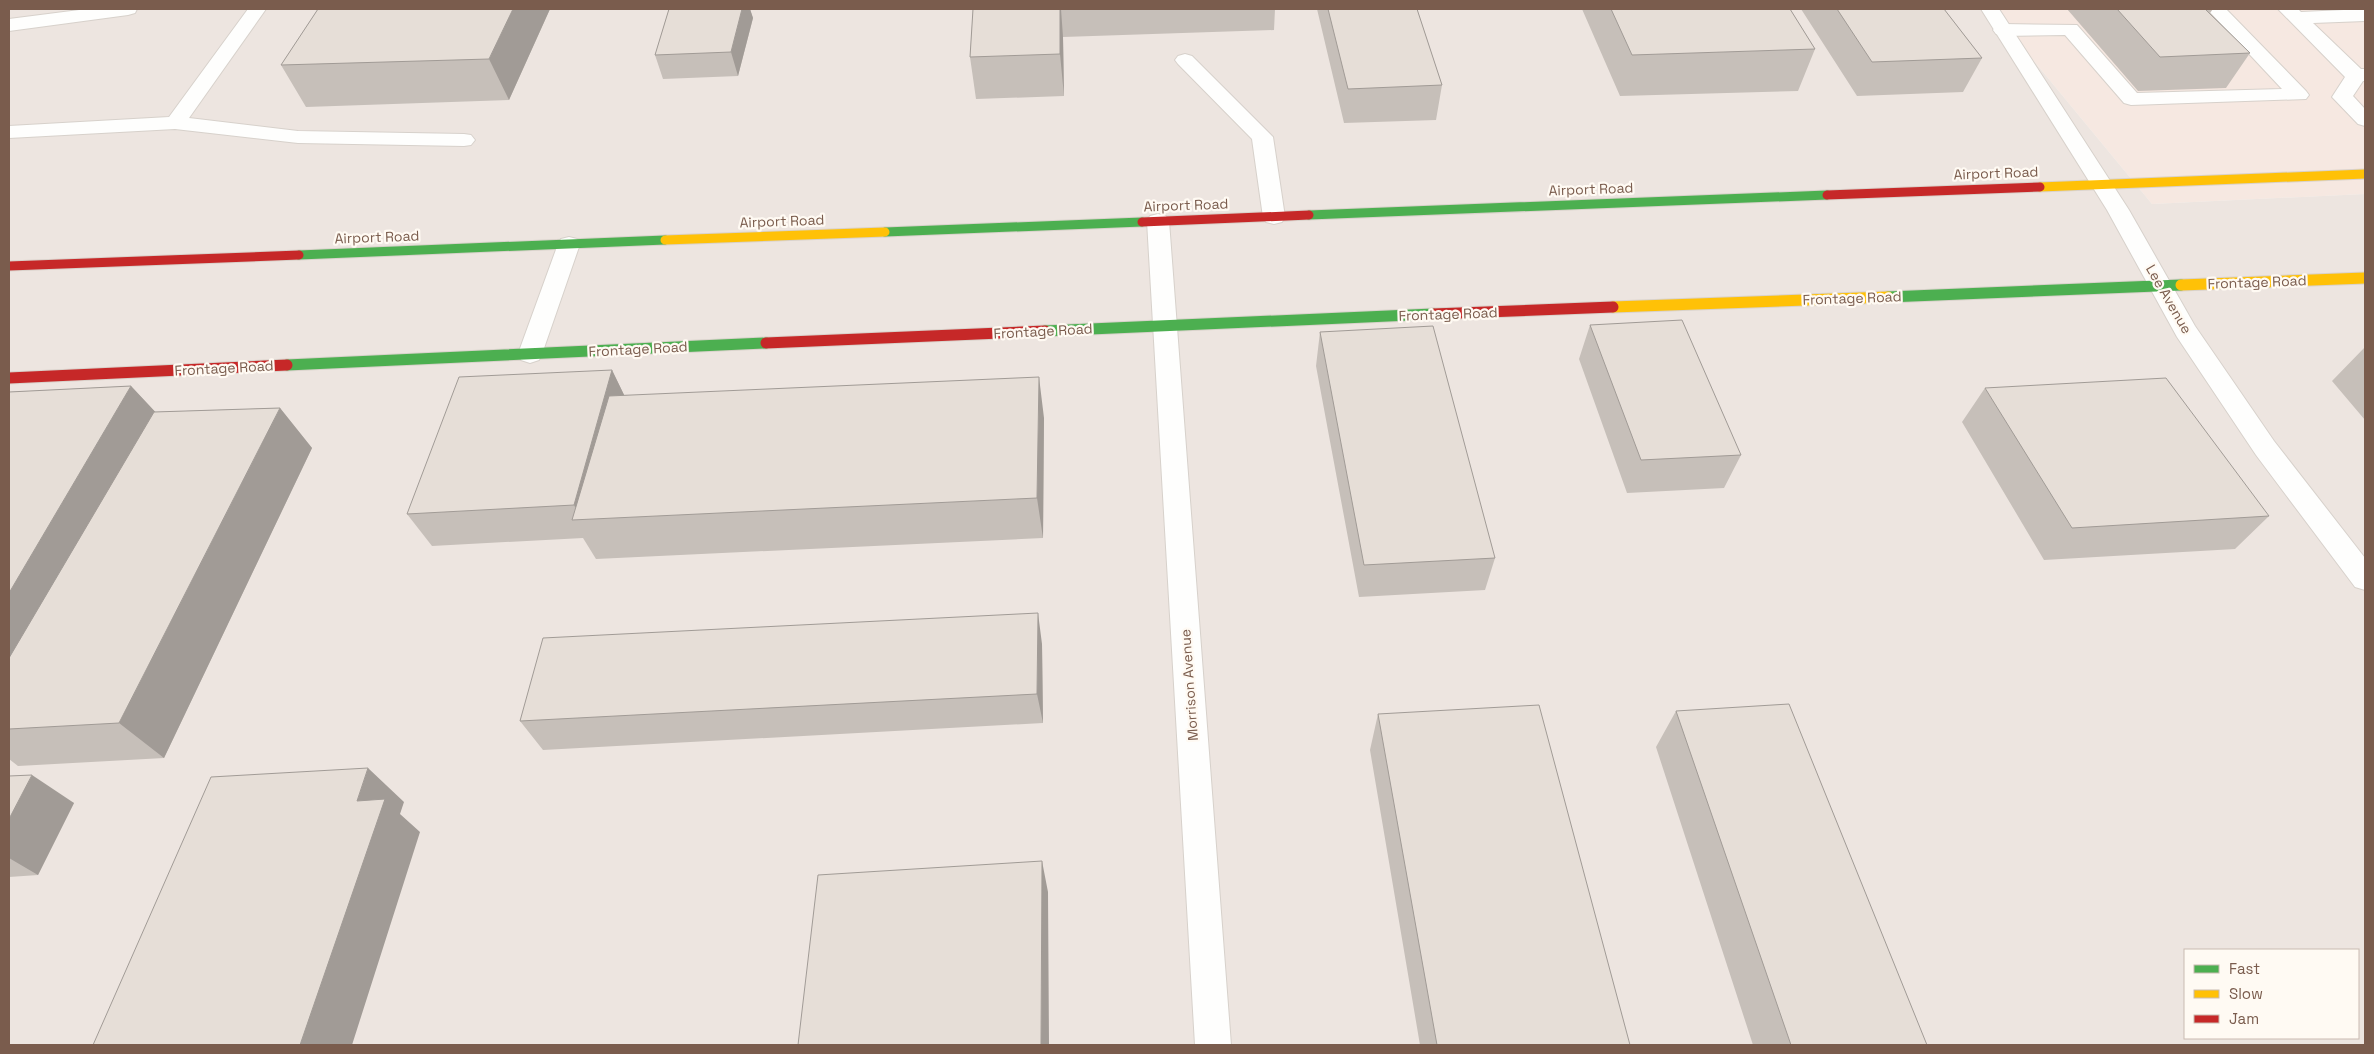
<svg xmlns="http://www.w3.org/2000/svg" width="2374" height="1054" font-family="'Space Grotesk',sans-serif">
<style>
.commercial{fill:#f6e8e1}
.industrial{fill:#ede5e0;fill-rule:evenodd}
.lines{fill:none;stroke-linecap:round;stroke-linejoin:round}
.lane-casing{stroke:#d7d1cb;stroke-width:2}
.street-casing{stroke:#d7d1cb;stroke-width:2}
.fast-far1-casing{stroke:#d9d2cb;stroke-width:11}
.fast-casing{stroke:#d9d2cb;stroke-width:13}
.slow-far1-casing{stroke:#d9d2cb;stroke-width:11}
.slow-casing{stroke:#d9d2cb;stroke-width:13}
.jam-far1-casing{stroke:#d9d2cb;stroke-width:11}
.jam-casing{stroke:#d9d2cb;stroke-width:13}
.lane{fill:#fefefd;fill-rule:evenodd}
.street{fill:#fefefd;fill-rule:evenodd}
.fast-far1{stroke:#4caf50;stroke-width:9}
.fast{stroke:#4caf50;stroke-width:11}
.slow-far1{stroke:#ffc107;stroke-width:9}
.slow{stroke:#ffc107;stroke-width:11}
.jam-far1{stroke:#c62828;stroke-width:9}
.jam{stroke:#c62828;stroke-width:11}
.wall{fill:#c6bfb9}
.shaded-wall{fill:#a19b96}
.building{fill:#e6ded7;stroke:#a19b96}
.labels{text-anchor:middle;stroke-width:4.5;stroke-linejoin:round;paint-order:stroke}
.street-label{font-size:14px;fill:#7a5c4d;stroke:#fffaf3}
</style>
<rect width="100%" height="100%" fill="#f9f5f0"/>
<path class="commercial" d="M1991 9H2365V194L2152 204Z"/>
<path class="industrial" d="M9 9H1991L2152 204 2365 194V1045H9ZM2185 950H2358V1038H2185Z"/>
<g class="lines">
<defs>
<path id="lane" d="M87 9H137L135 13 128 15 9 31V19Z
M248 9H266L189 118 298 131 464 134 471 135 475 140 471 145 464 146 298 143 175 129 9 138V126L169 117Z
M2207 9H2226L2306 91 2309 95 2306 99 2131 105 2124 103 2065 35 2003 36 1996 34 1993 30 1996 26 2003 24 2077 25 2137 93 2282 89Z
M2278 9H2298L2301 12 2365 9V21L2313 23 2361 69H2365V81H2363L2353 96 2365 109V126L2358 124 2332 97 2345 77Z
M1185 54 1192 56 1273 137 1285 217 1282 222 1274 224 1266 222 1263 217 1252 139 1178 64 1175 60 1178 56Z"/>
<path id="street" d="M1981 9H1999L2129 210 2195 326 2274 441 2365 558V590L2355 587 2256 455 2177 337 2107 210Z
M1158 214 1166 216 1169 221 1231 1045H1195L1147 221 1150 216Z
M569 237 577 239 580 244 542 354 539 360 530 363 521 360 518 354 558 244 561 239Z"/>
<path id="fast-far1" d="M1309 215 1827 195
M885 232 1142 222
M299 255 665 240"/>
<path id="fast" d="M1888 297 2181 285
M1045 331 1433 314
M287 365 766 343"/>
<path id="slow-far1" d="M2040 187 2365 174
M665 240 885 232
M2338 279 2365 278"/>
<path id="slow" d="M2181 285 2365 278
M1613 307 1888 297"/>
<path id="jam-far1" d="M1827 195 2040 187
M1142 222 1309 215
M9 266 299 255"/>
<path id="jam" d="M1433 314 1613 307
M766 343 1045 331
M9 378 287 365"/>
</defs>
<use href="#lane" class="lane-casing"/>
<use href="#street" class="street-casing"/>
<use href="#fast-far1" class="fast-far1-casing"/>
<use href="#fast" class="fast-casing"/>
<use href="#slow-far1" class="slow-far1-casing"/>
<use href="#slow" class="slow-casing"/>
<use href="#jam-far1" class="jam-far1-casing"/>
<use href="#jam" class="jam-casing"/>
<use href="#lane" class="lane"/>
<use href="#street" class="street"/>
<use href="#fast-far1" class="fast-far1"/>
<use href="#fast" class="fast"/>
<use href="#slow-far1" class="slow-far1"/>
<use href="#slow" class="slow"/>
<use href="#jam-far1" class="jam-far1"/>
<use href="#jam" class="jam"/>
</g>
<path class="wall" d="M318 9H550L509 100 306 107 281 65Z
M669 9H750L753 18 738 76 663 79 655 55Z
M973 9H1275L1274 30 1063 37 1064 96 976 99 970 57Z
M1317 9H1417L1442 85 1436 120 1344 123Z
M1582 9H1790L1815 49 1798 91 1620 96Z
M1801 9H1944L1982 58 1963 92 1857 96Z
M2067 9H2213L2210 13 2250 53 2226 88 2138 91Z
M1590 325 1741 455 1724 488 1627 493 1579 359Z
M1320 332 1495 558 1485 590 1359 597 1316 366Z
M2365 347V420L2332 381Z
M612 370 624 395 1044 418 1043 538 596 559 583 538 432 546 407 514Z
M131 386 155 412 280 408 312 448 164 758 18 766 9 759V392Z
M1985 388 2269 516 2235 549 2044 560 1962 422Z
M1042 644 1043 723 543 750 520 721Z
M1676 711 1927 1045H1753L1656 747Z
M1378 714 1630 1045H1420L1370 750Z
M9 776 74 803 38 875 9 877Z"/>
<path class="shaded-wall" d="M513 9H550L509 100 489 59Z
M742 9H750L753 18 738 76 731 52Z
M1060 9H1061L1063 37 1064 96 1060 54Z
M612 370 628 403 582 520 574 505Z
M1039 377 1044 418 1043 538 1037 498Z
M131 386 162 419 9 679V593Z
M280 408 312 448 164 758 119 723Z
M1038 613 1042 644 1043 723 1037 694Z
M368 768 404 802 400 814 420 832 352 1045H300L357 801Z
M32 775 74 803 38 875 9 858V819Z
M1042 861 1048 892 1049 1045H1041Z"/>
<path class="building" d="M318 9H513L489 59 281 65Z
M669 9H742L731 52 655 55Z
M973 9H1060V54L970 57Z
M1328 9H1417L1442 85 1348 89Z
M1611 9H1790L1815 49 1632 55Z
M1837 9H1944L1982 58 1872 62Z
M2117 9H2205L2250 53 2160 57Z
M1682 320 1741 455 1641 460 1590 325Z
M1433 326 1495 558 1364 565 1320 332Z
M612 370 574 505 407 514 459 377Z
M1039 377 1037 498 572 520 609 396Z
M2166 378 2269 516 2072 528 1985 388Z
M131 386 9 593V392Z
M280 408 119 723 9 729V658L154 412Z
M1038 613 1037 694 520 721 543 638Z
M1789 704 1927 1045H1791L1676 711Z
M1539 705 1630 1045H1437L1378 714Z
M368 768 357 801 385 799 300 1045H93L211 777Z
M32 775 9 819V776Z
M1042 861 1041 1045H798L818 875Z"/>
<g class="labels">
<g class="street-label">
<text transform="translate(1996 173) rotate(-2)" y="5">Airport Road</text>
<text transform="translate(1591 189) rotate(-2)" y="5">Airport Road</text>
<text transform="translate(1186 205) rotate(-2)" y="5">Airport Road</text>
<text transform="translate(782 221) rotate(-2)" y="5">Airport Road</text>
<text transform="translate(377 237) rotate(-2)" y="5">Airport Road</text>
<text transform="translate(2257 282) rotate(-2)" y="5">Frontage Road</text>
<text transform="translate(1852 298) rotate(-2)" y="5">Frontage Road</text>
<text transform="translate(2169 299) rotate(60)" y="5">Lee Avenue</text>
<text transform="translate(1448 314) rotate(-2)" y="5">Frontage Road</text>
<text transform="translate(1043 331) rotate(-3)" y="5">Frontage Road</text>
<text transform="translate(638 349) rotate(-3)" y="5">Frontage Road</text>
<text transform="translate(224 368) rotate(-3)" y="5">Frontage Road</text>
<text transform="translate(1189 685) rotate(-94)" y="5">Morrison Avenue</text>
</g>
</g>
<rect width="2374" height="1054" fill="none" stroke="#7a5c4d" stroke-width="20"/>
<rect x="2184" y="949" width="175" height="90" fill="#fffaf3" stroke="#cabbb1"/>
<rect x="2194" y="965" width="25" height="8" fill="#4caf50" stroke="#cabbb1"/>
<text x="2229" y="974" font-size="15" fill="#7a5c4d">Fast</text>
<rect x="2194" y="990" width="25" height="8" fill="#ffc107" stroke="#cabbb1"/>
<text x="2229" y="999" font-size="15" fill="#7a5c4d">Slow</text>
<rect x="2194" y="1015" width="25" height="8" fill="#c62828" stroke="#cabbb1"/>
<text x="2229" y="1024" font-size="15" fill="#7a5c4d">Jam</text>
</svg>
